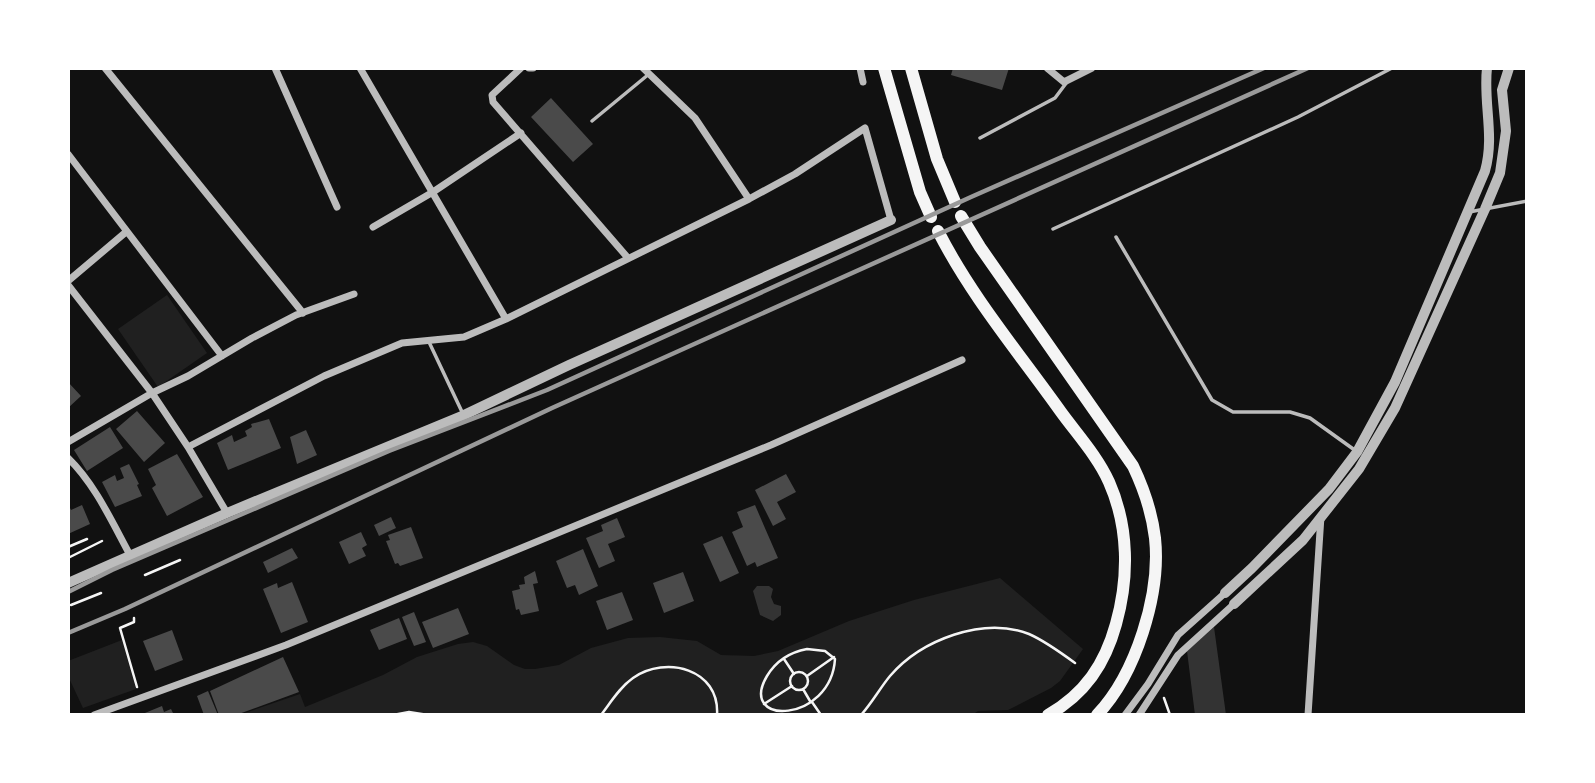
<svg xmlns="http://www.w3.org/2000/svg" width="1595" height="783" font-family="'Public Sans',sans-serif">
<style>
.green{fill:#202020}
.water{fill:#333}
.building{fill:#4a4a4a}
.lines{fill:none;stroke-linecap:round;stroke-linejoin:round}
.path{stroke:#f5f5f5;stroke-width:2.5}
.service{stroke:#bcbcbc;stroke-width:3.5}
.minor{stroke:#bcbcbc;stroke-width:7}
.tertiary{stroke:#bcbcbc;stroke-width:10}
.trunk{stroke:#f5f5f5;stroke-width:12}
.rail{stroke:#9a9a9a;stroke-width:4.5}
</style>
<rect width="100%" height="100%" fill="#111"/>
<path class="green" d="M167 295 207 353 158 387 118 329Z
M1000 578 1083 649 1060 681 1051 688 1008 710 978 711 972 715H239L300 694 305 707 383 675 417 657 458 644 473 642 487 646 514 665 525 669H535L559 665 591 648 628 638 660 637 697 641 721 655 754 656 778 651 849 621 914 600Z
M122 640 136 689 83 708 68 676V661Z"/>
<path class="water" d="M757 586H769L773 589 771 597 774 604 781 606V615L773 621 760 615 753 591Z
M1214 627 1226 715H1195L1187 651Z"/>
<path class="building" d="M953 68H1009L1002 90 951 75Z
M551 98 593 144 573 162 531 117Z
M68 382 81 396 68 408Z
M137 411 165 443 144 462 116 429Z
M269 419 281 448 228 470 217 443 232 435 234 442 247 436 245 431 252 427 251 424Z
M110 427 123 448 87 471 74 450Z
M306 430 317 455 297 464 290 437Z
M177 454 203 497 167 516 152 488 156 485 148 469Z
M129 464 139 484 137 485 142 496 115 507 102 482 115 475 117 481 124 478 120 468Z
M786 474 796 492 777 502 786 519 773 526 755 490Z
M68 504 71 510 82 505 90 524 68 534Z
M755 505 778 558 757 567 755 562 747 566 732 532 743 527 737 512Z
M391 517 396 528 379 536 374 525Z
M617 518 625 537 608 544 615 561 599 568 586 538 603 531 601 525Z
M411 527 423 558 400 566 398 563 395 564 386 541 390 540 388 535Z
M361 532 367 545 362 548 366 556 349 564 339 542Z
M722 536 739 573 720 582 703 544Z
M292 548 298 558 268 573 263 562Z
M583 549 598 586 579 595 575 585 567 588 556 561Z
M535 571 538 583 533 584 539 611 521 615 519 609 516 610 512 591 520 589 519 585 525 584 524 577Z
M683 572 694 601 664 613 653 583Z
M292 582 308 622 281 633 263 589 277 583 278 588Z
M622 592 633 620 607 630 596 601Z
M458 608 469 634 433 648 422 622Z
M414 612 426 642 414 646 402 617Z
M399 618 407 639 379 650 370 630Z
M172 630 183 660 155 671 143 641Z
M283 657 299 692 236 715H219L210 691Z
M208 691 218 715H204L197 696Z
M162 706 164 712 171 709 174 715H140Z"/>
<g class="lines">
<path class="path" d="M68 547 87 539
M68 558 102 541
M145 575 180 560
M71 605 101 593
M134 618V622L120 628 137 687
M807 649 825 651 835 659C831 723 737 727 767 676 776 661 791 652 807 649Z
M784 659 794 674
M790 681a9 9 0 1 1 18 0a9 9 0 1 1-18 0Z
M807 676 834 657
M803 689 810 701
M1164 698 1170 715
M812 702 821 715
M764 704 792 686
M393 715 409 712 428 715
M601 715C611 702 620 687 633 678 666 655 720 669 717 715
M861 715C872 703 880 688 890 676 921 640 983 616 1029 634 1045 641 1060 652 1075 663"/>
<path class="service" d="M592 121 649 74
M980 138 1055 98 1067 82
M1469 212 1527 201
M1053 229 1298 117 1392 68
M1116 237 1212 400 1233 412H1290L1310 418 1356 451
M429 342 463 414"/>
<path class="minor" d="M105 68 303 313
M275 68 337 207
M360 68 506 319
M521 68 492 95 493 102 628 258
M529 68H533
M643 68 695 118 749 199
M860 68 863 82
M1047 68 1064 82 1092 68
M68 154 222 356
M373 227 433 192 521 133
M68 281 126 232
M68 285 152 393 188 447 227 513
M68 442 152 393 188 376 252 338 296 315 354 294
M188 447 324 376 402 343 464 337 506 319 749 199 795 174 865 128 891 220
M68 458C95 484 112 522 130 555
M94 715 286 645 771 445 962 360
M1125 715 1148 684 1178 635 1225 593
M1139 715 1178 655 1234 604
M1308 715 1321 516"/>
<path class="tertiary" d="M68 583 227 513 464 415 569 365 891 220
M1225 593 1252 568 1329 489 1357 452 1395 382 1485 171C1495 136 1483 103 1487 68
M1234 604 1303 540 1359 469 1395 408 1485 209 1500 173 1506 131 1502 90 1509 68"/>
<path class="trunk" d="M884 68 920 192 931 217
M911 68 937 159 955 202
M961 216 980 247 1133 466C1144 489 1152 513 1155 538 1161 594 1136 674 1097 715
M938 231C971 296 1019 353 1061 412 1077 434 1098 457 1109 482 1129 527 1129 578 1116 624 1105 664 1085 694 1048 715"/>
<path class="rail" d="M68 592 112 570 389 451 547 390 971 197 1264 68
M68 633 125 609 552 408 1308 68"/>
</g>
<rect width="1595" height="783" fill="none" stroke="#ffffff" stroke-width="140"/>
</svg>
